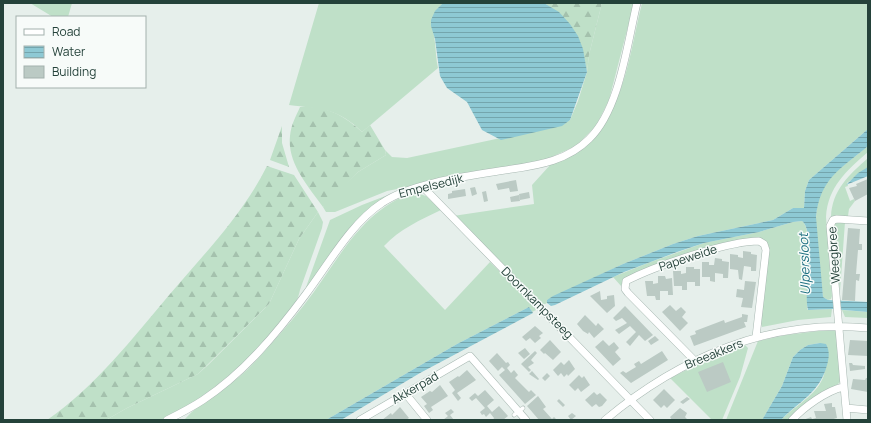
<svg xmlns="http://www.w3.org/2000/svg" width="871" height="423" font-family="Manrope,sans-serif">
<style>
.grass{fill:#bfe0c8}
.forest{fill:url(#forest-firs)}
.water{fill:url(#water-rules)}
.building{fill:#bbcac4}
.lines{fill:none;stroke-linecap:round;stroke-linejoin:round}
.lane-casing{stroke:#a8b8b2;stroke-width:4.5}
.street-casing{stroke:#a8b8b2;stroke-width:8}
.lane{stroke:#fff;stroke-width:3.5}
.street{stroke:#fff;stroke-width:7}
.labels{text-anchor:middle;stroke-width:3;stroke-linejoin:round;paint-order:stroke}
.street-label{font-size:12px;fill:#24423a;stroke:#f7fbf9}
.water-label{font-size:13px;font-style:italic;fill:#1c6f80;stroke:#f7fbf9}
</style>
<defs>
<pattern id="forest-firs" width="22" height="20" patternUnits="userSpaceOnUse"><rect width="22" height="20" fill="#bfe0c8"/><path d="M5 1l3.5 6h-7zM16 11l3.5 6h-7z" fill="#a4c1ad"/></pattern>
<pattern id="water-rules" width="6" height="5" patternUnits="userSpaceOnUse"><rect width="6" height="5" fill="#8ec9d4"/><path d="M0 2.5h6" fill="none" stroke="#74a5ad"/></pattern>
</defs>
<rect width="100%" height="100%" fill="#e6efeb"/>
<path class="grass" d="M30 3H72L68 17H53Z
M319 3H443C427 20 433 23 435 43 436 51 436 60 438 68L362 132C338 108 321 109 289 105Z
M602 3H634L609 100 596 126 576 146 547 159 387 191 335 212H326L323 207 326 202 358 172 386 155 385 150 392 157 407 158 562 125 570 120 578 101 587 72 589 55Z
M642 3H868V129L809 180 805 191 804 208H793L773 220 698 236 673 244 623 264 547 300V303L541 306 453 216 534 204 532 185 551 164 562 159 604 124C627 89 632 43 642 3Z
M868 146V152C846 171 828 187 826 217L832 296 831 299 828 300 823 297 822 289C819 258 807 205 828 180 839 167 855 157 868 146Z
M868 158V167L847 183 848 186 845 187 850 201 854 199 855 201 849 209 848 216 831 217C832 190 849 175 868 158Z
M414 192 426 196 441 210C420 220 400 229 384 246L445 310 490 262 538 309 532 312 529 307 457 344 326 420H184C201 400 228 389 248 369 267 349 287 327 304 305 339 261 358 212 414 192Z
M388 195 373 206 305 290 330 220 362 205Z
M318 212 323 222 322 228 300 290C294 327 200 405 164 419 154 423 119 420 106 420L127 408 198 374 208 365 269 304 299 239Z
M802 221C814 229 808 293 807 309L808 310 832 309 831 317 798 320 762 327 761 323 769 247C766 238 759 237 750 238L623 281 621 286 613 277 648 263 704 243 759 232 793 222Z
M835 222H845L840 291 833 226Z
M842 310 868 312V318L845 317Z
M835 329 836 332 841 381 838 384 800 410 788 420H781C795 405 822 393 825 370 827 362 821 350 820 343L808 345 800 350 793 357 782 386 762 420H726L758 341 786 335Z
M745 345 748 348 740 377 722 420H712L670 378 713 357Z"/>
<path class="forest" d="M544 3H602L589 55 587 72C581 38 574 22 544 3Z
M300 107C325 105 344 115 362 132L370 125 385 150 386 155 358 172 323 207C308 186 287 163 290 136 291 125 296 116 300 107Z
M282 126V143L289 167 270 160Z
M267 166 294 175 318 212 299 239 269 304 198 374 127 408 106 420H47C95 387 132 339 170 294 205 253 243 214 267 166Z"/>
<path class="water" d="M443 3H544L559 12 570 24 578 36 583 49 587 72 570 120 562 126 501 140 482 130 467 102 447 88 440 76 435 39 431 26V20L435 11Z
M868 129V146C841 169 820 178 816 217L823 297 828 300 868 302V312L832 309 808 310C803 294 816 231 802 221L793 222 759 232 704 243 677 252 624 272 555 305 551 306 547 303V300L553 296 623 264 673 244 698 236 773 220 793 208H804L805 191 809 180Z
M868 167V176L846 185 858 173Z
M529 307 533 313 420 373 341 420H326L457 344Z
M820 343 826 344C830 351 829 358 827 365 820 393 799 401 781 420H762L782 386 793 357 800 350 808 345Z"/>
<path class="building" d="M868 179V194L855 201 849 188 857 186 856 184Z
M516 180 518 191 510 192 509 188 498 190 496 184Z
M475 187 477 194 472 196 470 188Z
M465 189 466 196 448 199V194L452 193V191Z
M486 191 488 201 484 202 482 192Z
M529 192 530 198 520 200 519 194Z
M519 195 520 201 511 202 510 197Z
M848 228 860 229 859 244H862V250H858L856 274H860L859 281 856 280 855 301 842 300Z
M743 251 751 252V254L757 255 756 271H751V267L744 266 742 280 739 279 738 270 730 269V254L738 255V257L743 258Z
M715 258 722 259V261L729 262 728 278H723V274L715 273V282L710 281V277H702V262H709V265H714Z
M686 267H694V269H700V286H695V282H687V290H682V286H674L673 271H681V274L686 273Z
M658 276H665L666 279 672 278 673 295H668V291H660V300H656L655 296H647L645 281H653V284L658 283Z
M745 281 756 282 752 308 741 307 743 298 736 297 737 289 744 290Z
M600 291 601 300 607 299V296L614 295 615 306 607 313 590 296Z
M670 305 676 311 681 307 686 312 682 317 688 323 680 331 662 312Z
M625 306 653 335 645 341 639 335 630 346 626 342 636 332 630 326 619 334 615 330 627 323 622 318 616 321 613 318Z
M742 314 748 315 747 322H744L746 327 694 346 690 336 696 334 695 331 724 320 725 323 742 317Z
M585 315 596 326 598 323 604 329 594 338 589 332 588 334 583 331 577 324Z
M535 326 543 333 539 336 541 338 535 343 530 338 526 341 522 337Z
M655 336 659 340 651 345 648 341Z
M550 340 561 352 553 360 545 353 544 354 540 350Z
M603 340 609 346 614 342 619 348 615 352 621 359 613 366 595 347Z
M850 340 868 341V356L848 355Z
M525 348 530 354 524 359 518 353Z
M535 351 537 353 531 360 534 363 528 367 531 370 529 372 521 364Z
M662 351 668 360 631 383 620 373 623 371 626 373 636 367 634 364 639 361 641 364Z
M497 353 506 363 508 362 510 365 507 368 511 373 514 370 518 375 515 378 529 392 531 390 536 395 525 404 499 375 505 370 502 367 498 371 489 361Z
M569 360 575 369 568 376 567 374 564 377 561 373 558 376 553 370 561 362 564 365Z
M723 362 731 382 707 392 698 372Z
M849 363H852L853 365 865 366V369L850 371Z
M467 370 476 380 457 393 461 398 458 401 452 393 455 390 449 382 458 376 459 377Z
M532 371 539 379 538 380 529 374Z
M547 373 550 376 545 381 542 378Z
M579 375 582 378 584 376 590 385 581 392 578 388 575 391 569 385Z
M866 378H868V392L851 389 853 379 865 380Z
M440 385 448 396 431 407 433 410 429 413 424 406 427 404 421 397 430 391 432 392Z
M664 389 675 400 667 408 664 405 661 408 653 400Z
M485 390 494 400 487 406 492 412 499 406 508 416 503 420H493L494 418 490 413 486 417 484 414 482 415 480 412 485 408 476 398 472 401 469 398 475 393 478 396Z
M594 392 597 395 600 393 607 400 602 406 599 407 596 404 592 407 585 400Z
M538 396 546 407 543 409 552 419 554 417 557 420H539L527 406Z
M687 397 690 399 683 404 680 402Z
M559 399 565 405 563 407 557 401Z
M832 403V407H835L837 418 830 420H803L811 417 812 419 816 418 814 411H826L824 404Z
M400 407 409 418 406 420H382L391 413 392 415Z
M680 408 687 413 685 417 688 420H672L670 417Z
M451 409 454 412 450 415 454 420H443L448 416 445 413Z
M572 413 576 416 571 420 568 416Z"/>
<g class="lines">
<defs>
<path id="lane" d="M514 415 523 408"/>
<path id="street" d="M423 187 650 420
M694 360 628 293 625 289 626 281C655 266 728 241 759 241L764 244 766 250 756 337
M405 393 427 420
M846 408 868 410
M167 420C179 414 191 408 203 400 244 373 277 333 306 294 328 265 351 223 382 203 412 182 475 175 512 169 540 165 568 160 589 139 620 109 627 44 637 3
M360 420 470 356 526 420
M605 420C679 358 770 318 868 328
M792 420C804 407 826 391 843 387
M847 420 830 226 833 220 837 219 868 221"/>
</defs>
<use href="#lane" class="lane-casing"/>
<use href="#street" class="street-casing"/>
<use href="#lane" class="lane"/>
<use href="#street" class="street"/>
</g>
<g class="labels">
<g class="street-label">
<text transform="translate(431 186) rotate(-14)" y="4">Empelsedijk</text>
<text transform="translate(834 255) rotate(-94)" y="4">Weegbree</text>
<text transform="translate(688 258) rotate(-18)" y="4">Papeweide</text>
<text transform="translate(537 303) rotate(45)" y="4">Doornkampsteeg</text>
<text transform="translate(714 354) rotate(-22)" y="4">Breeakkers</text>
<text transform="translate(415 388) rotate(-30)" y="4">Akkerpad</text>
</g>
<g class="water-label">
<text transform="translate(804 264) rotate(-92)" y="5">Ulpersloot</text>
</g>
</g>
<rect width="871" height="423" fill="none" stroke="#24423a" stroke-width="8"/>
<rect x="16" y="16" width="130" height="72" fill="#f7fbf9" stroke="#a3b1ad"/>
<rect x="24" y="29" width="20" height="6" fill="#ffffff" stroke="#a3b1ad"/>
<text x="52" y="36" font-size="12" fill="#24423a">Road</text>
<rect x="24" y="46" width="20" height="12" fill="url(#water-rules)" stroke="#a3b1ad"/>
<text x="52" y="56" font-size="12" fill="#24423a">Water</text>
<rect x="24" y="66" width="20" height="12" fill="#bbcac4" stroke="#a3b1ad"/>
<text x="52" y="76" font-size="12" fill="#24423a">Building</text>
</svg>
